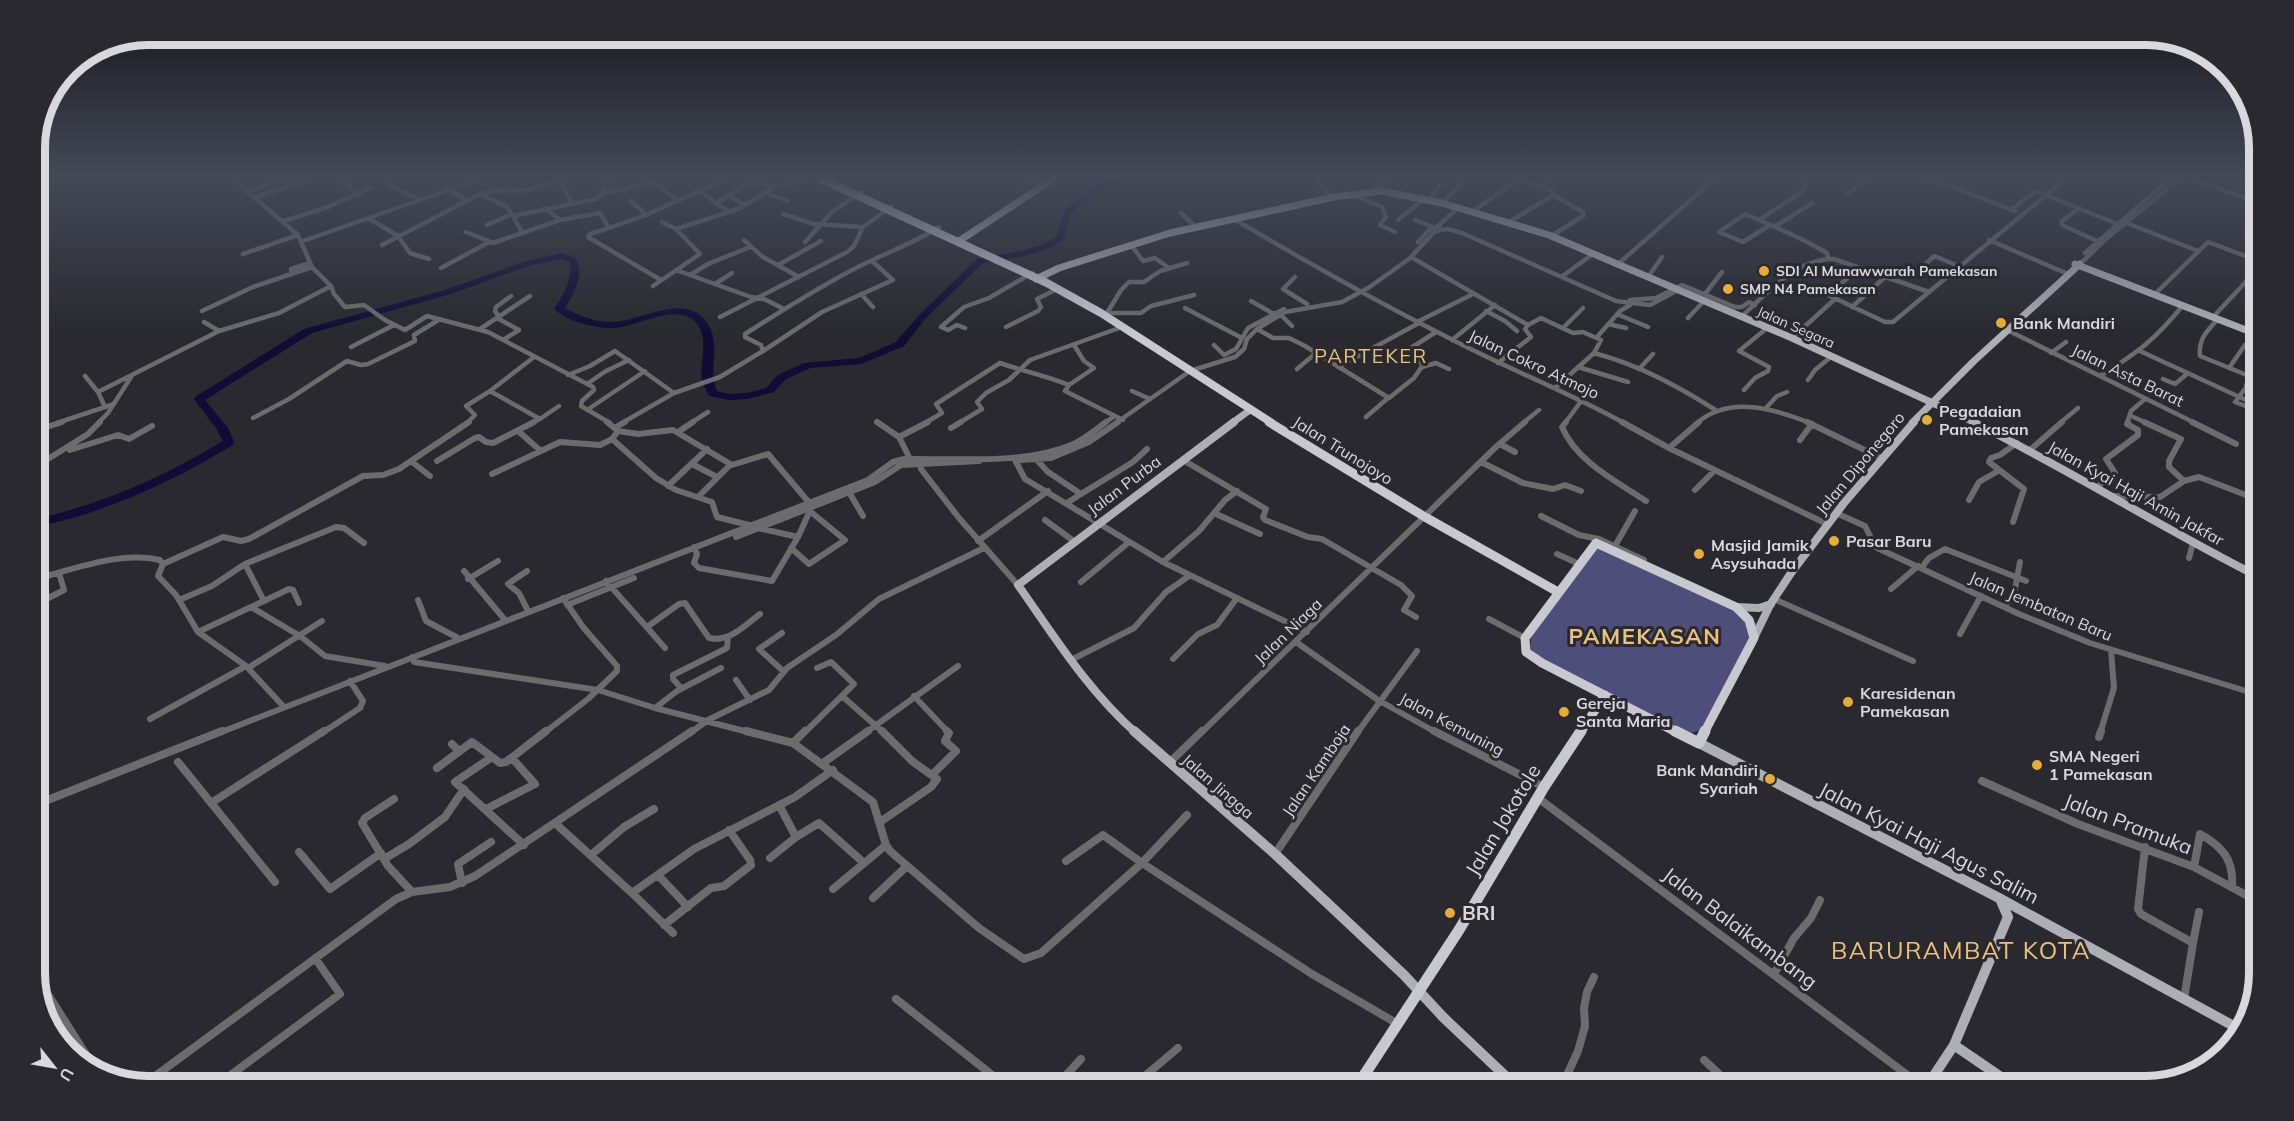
<svg xmlns="http://www.w3.org/2000/svg" width="2294" height="1121" font-family="Mulish,sans-serif">
<style>
.green{fill:#4d4e7a}
.lines{fill:none;stroke-linecap:round;stroke-linejoin:round}
.river{fill:#110b35;fill-rule:evenodd}
.minor-far2{stroke:#6c6c6f;stroke-width:4.5}
.minor-far1{stroke:#6c6c6f;stroke-width:6}
.minor{stroke:#6c6c6f;stroke-width:8}
.major-far2{stroke:#aeaeb5;stroke-width:7}
.major-far1{stroke:#aeaeb5;stroke-width:8}
.major{stroke:#aeaeb5;stroke-width:10}
.highway-far2{stroke:#c8c8d1;stroke-width:8}
.highway-far1{stroke:#c8c8d1;stroke-width:9}
.highway{stroke:#c8c8d1;stroke-width:11}
.poi-dot{fill:#e5ad36;stroke:#29292f;stroke-width:2}
.labels{text-anchor:middle;stroke-width:6;stroke-linejoin:round;paint-order:stroke}
.far-poi-label{font-size:14px;font-weight:bold;fill:#d8d8dd;stroke:#29292f;text-anchor:start}
.far-street-label{font-size:14px;fill:#d8d8dd;stroke:#29292f}
.poi-label{font-size:16px;font-weight:bold;fill:#d8d8dd;stroke:#29292f;text-anchor:start}
.street-label{font-size:16px;fill:#d8d8dd;stroke:#29292f}
.quarter-label{font-size:20px;letter-spacing:1.5px;fill:#eac27b;stroke:#29292f}
.near-street-label{font-size:20px;fill:#d8d8dd;stroke:#29292f}
.near-poi-label{font-size:20px;font-weight:bold;fill:#d8d8dd;stroke:#29292f;text-anchor:start}
.district-label{font-size:22px;font-weight:bold;letter-spacing:1.5px;fill:#eac27b;stroke:#29292f}
.near-quarter-label{font-size:24px;letter-spacing:1.5px;fill:#eac27b;stroke:#29292f}
.rim{fill:none;stroke:#d8d8dd;stroke-width:8}
</style>
<rect width="100%" height="100%" fill="#29292f"/>
<path class="green" d="M1601 546 1749 614 1756 623 1757 631 1703 729 1692 733 1652 717 1537 656 1530 648 1532 633 1594 549Z"/>
<g class="lines">
<path class="river" d="M1115 177H1128L1112 184 1071 213 1064 239 1050 248 1026 256 983 263 926 318 904 346 861 364 810 368 786 379 774 392 747 399 729 400 709 396C707 391 703 385 702 379 699 361 709 342 698 325 681 300 639 326 615 328 596 329 568 322 554 309 564 294 572 281 570 262L562 259 531 265 451 294 312 333 205 400 228 428 234 442 233 445C171 482 106 513 35 527V519C103 504 164 477 223 441L216 428 194 399 195 397 304 329 445 290 526 261 563 253 577 259C584 277 574 293 565 308 580 316 596 323 613 322 644 321 690 288 710 328 720 348 708 370 717 391L729 394 747 393 766 388 778 375 804 363 859 358 896 342 920 314 977 259 1021 251 1044 244 1057 236 1064 210 1106 180Z"/>
<path class="minor-far2" d="M338 177 359 195
M647 177 678 201
M736 177C763 186 784 190 811 177
M916 177 918 179
M959 177 963 180
M988 177H1003
M1021 177 1046 185
M1318 177 1319 183 1332 197
M1515 177 1552 191 1553 195 1583 212V216L1551 236
M1919 177 1950 186 2015 211
M2187 177 2259 203
M382 178 390 186 421 200
M559 179 572 203
M1543 187 1555 177
M449 190 466 200
M1374 190 1389 177
M248 191 293 177
M700 191 729 212
M766 193 788 201
M1848 193 1871 177
M480 194 507 207 513 216 596 199 600 196 606 181 618 177
M601 194 653 182
M1351 194 1382 207 1386 217 1380 225 1395 232
M729 196 745 205
M256 197 315 178
M1429 200 1440 185
M631 201 646 215
M716 203 752 182
M1442 203 1468 177
M2079 208 2062 221V225L2097 241
M2011 210 2036 191 2120 225
M1473 211 1519 179
M1181 213 1196 227
M783 214 814 224 863 227
M513 216 522 232
M370 219 398 236 410 253 429 259
M1234 219C1305 261 1377 302 1451 339 1508 369 1568 392 1624 423
M560 220 600 213 609 228 590 234 588 237 661 280
M1398 220 1424 199
M1415 220 1433 227
M1759 220 1806 189 1805 182 1812 177
M284 221 328 207 370 188
M1509 222 1553 195
M2124 222 2198 251
M487 225 512 214
M1770 225 1743 242 1719 232 1745 214C1773 226 1801 237 1827 253L1828 258
M1438 226 1459 207
M1774 227 1812 203
M609 228 646 215 730 177
M676 229 738 209 773 188
M466 232 493 243 560 220 545 208
M744 240 763 257 799 277
M1989 240 2068 274
M303 241 485 177
M805 242 832 212 861 192
M1418 242 1429 230 1440 226
M382 245 480 194 492 191 529 190 566 177
M1131 245 1143 261 1155 258 1169 268
M2085 253 2172 177
M243 254 298 235
M1411 257 1528 325 1541 318 1573 333 1583 332 1601 340 1594 353 1555 388
M1618 264 1717 177
M2080 264 2107 238 2182 177
M778 265 821 241
M441 268 489 242
M1859 268 1828 295 1885 322H1893L1929 292
M676 270 751 297 764 299 784 309
M291 274V269L310 263
M1915 274 1934 256 1959 266
M690 275 708 264 750 247
M1564 275 1593 254
M1295 277 1283 289 1307 304
M1648 277 1662 257
M715 284 732 273
M331 286 334 294 345 307 364 305 385 320 405 330 427 316 488 332 593 387 594 390 582 401 581 406 610 423
M653 286 700 254 676 229 662 222
M861 294 873 307
M1705 294 1722 272
M2155 294 2208 242 2259 261
M1630 300 1656 298 1682 285 1735 307H1742L1749 302 1755 305
M1251 301 1274 314
M1852 307 1885 277
M1185 308 1242 338
M202 311 253 287 312 267
M1486 311 1505 321 1517 331
M1105 313H1141L1151 306 1194 295
M1107 313 1121 290 1129 282H1144L1160 271 1187 263
M1617 314 1648 327
M1281 315 1292 326
M499 317 495 311 496 307 511 296
M720 317 847 252 854 246 863 227 892 206
M1741 317C1766 294 1797 258 1834 259L1929 292 2068 177
M2213 317 2256 271 2259 272
M497 318 519 330 503 340
M1688 318 1704 301
M2218 319C2207 331 2198 339 2200 356L2259 380
M204 322 219 331
M1417 322 1473 294
M1608 324 1626 328
M1006 327 1038 311 1041 307 1037 299 1057 289
M965 328 957 325 948 330 941 327 964 307 989 298 1032 273
M1563 328 1583 308
M480 329 530 296
M1257 329 1273 338H1289L1305 346 1389 398 1414 378 1423 365 1406 351 1436 332
M2007 330 2195 423
M1597 337 1620 311 1630 305
M1792 338 1835 299
M1452 340 1495 305
M1214 345 1224 355 1236 349 1248 328 1284 309
M351 347 394 325
M763 351 822 312 893 280 872 261
M2140 351 2259 406
M1594 353C1639 365 1678 386 1717 411
M2051 353 2066 342
M1498 363 1531 337 1525 329 1528 325
M1338 367 1419 323
M1422 367 1436 363 1449 369
M1578 367 1628 382
M2229 368 2245 345
M1297 369 1316 353
M1639 369 1653 354
M568 375 590 366 615 351 674 393 622 423
M85 376 98 392 105 407
M2100 376C2137 353 2155 340 2183 305
M2253 378 2235 402 2259 411
M2163 379 2175 384 2188 373
M1808 380 1815 370 1832 356
M587 384 606 371 629 360
M1069 385 1094 368 1084 361 1074 345
M2246 385 2259 390
M1744 390 1755 378 1768 371 1769 367 1739 351 1767 328
M1132 391 1150 399
M98 392 219 331 279 313 331 286 312 267 298 235 231 177
M674 393 720 377 763 351 761 345 745 337V334C783 310 820 286 860 266 888 252 912 244 939 227
M1765 409 1777 396 1787 392
M587 410 645 371
M2131 416 2147 423
M1366 417 1388 398
M253 418 289 399 347 361 361 365 368 364 415 341 414 335 440 319
M540 419 559 406
M877 422 879 423
M57 423 114 404
M98 423 108 413 131 377
M467 423 475 415 466 406 490 391
M531 423 540 419 490 391 534 357
M691 423 708 412
M925 423 942 413 936 404 1000 363C1023 371 1047 376 1069 385L1065 391 1115 416
M959 423 982 409 977 402 986 393 1009 380 1030 360 1122 327
M1104 423 1115 416 1123 420
M1116 423 1190 371 1235 357 1244 349 1247 339 1257 329 1285 312 1342 302 1368 288 1409 259 1435 231 1448 229 1462 233 1616 301 1650 305 1678 290
M1523 423 1539 410
M1565 423 1582 400
M1697 423C1730 395 1775 409 1810 423
M2060 423 2078 408
M2127 423 2131 411 2145 399"/>
<path class="minor-far1" d="M607 422 618 431 612 439 656 478 676 490 712 502 717 517 749 525
M877 422 899 437 910 459
M1566 422 1562 427C1577 462 1616 481 1646 501
M1622 422 1669 448 1827 524
M1807 422 1881 458
M2144 422 2181 439 2169 461V467L2184 481
M2192 422 2236 444
M616 427 625 422
M951 428 961 422
M35 431 62 422
M518 431 541 451
M618 431 638 434 673 430 732 465 768 454 812 506 798 537 772 581 699 568 694 563 697 554 694 547
M678 432 693 422
M899 437 928 422
M1800 440 1812 424
M1500 444 1515 452
M1669 448 1699 422
M70 450 118 435 129 439 152 426
M2030 450 2062 422
M1036 459 1048 472 1081 494 1067 503
M920 460 921 469 959 518 1018 585
M1015 460 1025 479 1163 562 1307 632
M1019 460 1051 458 1089 442 1118 422
M1183 460 1266 509 1263 517 1265 520 1308 537 1322 539 1401 585 1412 596 1404 610 1416 617
M437 461 475 438 479 437 486 442 493 443 534 422
M412 462 430 476
M1481 462 1523 483 1553 489 1565 485 1581 491
M692 464 717 477
M35 467 88 434 100 422
M492 474 560 442 600 445 612 439
M668 486 707 449
M2097 487 2115 473 2106 459 2138 435V430L2127 424 2128 422
M1695 490 1715 470
M849 492 863 516
M1081 494 1133 462 1147 449
M2113 496 2160 497 2184 481 2199 477 2259 500
M698 497 730 465
M1969 500 1979 482 1998 471
M1214 513 1260 534
M1836 513 1865 526 1870 536 1869 543 1873 546 2019 614 2090 643 2259 695
M1541 516 1579 535 1599 539 1644 560 1643 565
M1045 520 1075 542
M2013 522 2024 489 1989 462 1991 458 2000 455 2017 443
M758 528 798 537
M736 537 875 482 901 465 979 461
M978 541 1048 491
M1615 546 1635 511
M791 548 809 564 845 540 811 512
M1557 554 1579 564
M2189 558 2193 543
M1163 562 1199 531 1225 500 1237 491
M163 564 223 537 241 541 249 539 363 476 383 475 399 469 469 422
M245 564 264 601 251 607 300 636 325 656 385 666
M1922 567 1929 558 1945 549 2026 581
M464 571 505 620
M527 571 508 584 519 593 528 611
M35 579C75 569 119 551 160 560L163 564 158 576 176 595 198 632 246 666 284 707
M468 579 498 561
M606 581 665 648
M1081 582 1128 543
M1891 589 1918 566
M2012 597 2032 604
M1774 599 1913 661
M179 600 212 586 245 564 336 527 344 528 364 543
M418 600 426 621 458 638
M264 601 289 589 293 590 299 603
M35 605 64 590 59 573
M567 605 634 578
M2004 607 2014 594 2020 562
M1489 619 1525 638
M647 627 679 604 685 603 709 638C729 643 745 625 760 614
M198 632 251 607
M782 633 759 649 783 671
M1960 634 1981 596
M1296 642 1378 700 1437 733
M412 657 414 662 598 690 655 708 752 733
M1173 659 1198 634 1217 625 1237 598
M1071 660 1134 628 1166 592 1189 576
M248 668 322 621
M736 680 750 700
M681 688 673 679V675L727 648 728 637
M2253 693 2259 718
M842 696 884 733
M914 696 949 733
M655 708 677 691 721 668
M150 719 246 666
M219 733 868 480 893 462 904 459C955 458 1024 465 1071 445 1084 440 1095 430 1106 422
M322 733 360 708 363 701 350 681
M544 733 588 699 617 671V666L583 627 563 598
M690 733 708 720 769 690 787 668 836 635 879 599 984 548
M804 733 854 684 831 662 817 668
M865 733 958 666
M1201 733 1497 446 1525 422
M1357 733 1417 651
M2100 733 2114 688 2111 650"/>
<path class="minor" d="M746 731 793 743 873 802 886 845 890 851 979 928 1024 959 1041 953 1142 863 1312 974 1398 1024
M1434 731 1544 787
M2099 737 2101 731
M793 743 805 731
M452 744 459 751
M492 757 455 782 524 845
M178 762 275 882
M823 763 868 731
M1169 763 1202 731
M437 768 472 742 500 763 506 762 546 731
M932 775 956 751 945 741 949 733 947 731
M1982 781 2078 824 2194 867 2259 902
M1538 798 1922 1086
M394 799 365 818 362 823 388 866 412 892
M211 803 324 731
M35 805 222 731
M779 805 796 837
M486 809 535 784 512 758
M880 822 931 787 937 779 912 761 882 731
M556 824 632 893 694 849 795 797 833 770
M2145 847 2138 909 2141 914 2193 943 2184 999
M299 852 330 889 381 853
M1275 854 1358 731
M591 855 624 827 654 809
M770 858 796 837 819 823 864 863
M384 859 409 844 445 817 464 789
M1066 861 1103 835 1142 863 1187 815
M2194 867 2200 834C2223 847 2234 860 2232 887
M658 875 688 907
M462 883 458 864 491 842
M833 889 886 845
M632 893 673 933
M873 898 907 866
M664 925 711 888 724 886 751 865 750 860 729 830
M2193 943 2199 912
M35 974 99 1075
M1774 974 1794 938 1811 918 1820 900
M896 999 1006 1086
M1704 1060 1732 1086
M143 1085 396 899 412 892 450 887 475 876 692 731
M216 1086 340 994 315 958
M1056 1086 1081 1059
M1133 1086 1178 1048
M1562 1086 1578 1051 1585 1026 1584 1008 1587 992 1594 977"/>
<path class="major-far2" d="M959 241 1056 177
M2075 264 2259 335
M1036 279 1059 268 1170 233 1334 197 1381 191 1442 203 1549 235 1792 338 1976 423
M1232 423 1250 410
M1912 423 1974 361 2080 264"/>
<path class="major-far1" d="M1973 422C2070 470 2162 528 2259 577
M1736 607 1759 608 1771 604
M1754 638 1770 605 1791 573 1844 503 1914 422
M1136 733C1088 691 1054 636 1018 585L1234 422"/>
<path class="major" d="M1134 731 1275 854 1404 975 1443 1017 1516 1086
M1699 743 1999 898 2241 1030
M1954 1045 2014 1086
M1927 1086 1954 1045 2008 917 2001 901"/>
<path class="highway-far2" d="M817 177 1047 283 1101 313 1272 423"/>
<path class="highway-far1" d="M1269 422 1425 517 1558 592
M1580 733 1605 695
M1678 733 1542 663 1526 652 1525 638 1596 543 1736 607 1749 620 1754 638 1704 733"/>
<path class="highway" d="M1675 731 1699 743 1705 731
M1357 1086 1459 930 1544 787 1581 731"/>
</g>
<linearGradient id="sky" x2="0" y2="1"><stop stop-color="#17171a"/><stop offset="0.53" stop-color="#434958"/><stop offset="1" stop-color="#434958" stop-opacity="0"/></linearGradient>
<rect width="2294" height="334" fill="url(#sky)"/>
<g class="poi-dot">
<circle cx="1764" cy="271" r="6"/>
<circle cx="1728" cy="289" r="6"/>
<circle cx="2001" cy="323" r="6"/>
<circle cx="1927" cy="420" r="6"/>
<circle cx="1834" cy="541" r="6"/>
<circle cx="1699" cy="554" r="6"/>
<circle cx="1848" cy="702" r="6"/>
<circle cx="1564" cy="712" r="6"/>
<circle cx="2037" cy="765" r="6"/>
<circle cx="1770" cy="779" r="6"/>
<circle cx="1450" cy="913" r="6"/>
</g>
<g class="labels">
<g class="far-poi-label">
<text x="1776" y="276">SDI Al Munawwarah Pamekasan</text>
<text x="1740" y="294">SMP N4 Pamekasan</text>
</g>
<g class="far-street-label">
<text transform="translate(1796 327) rotate(24)" y="5">Jalan Segara</text>
</g>
<g class="poi-label">
<text x="2013" y="329">Bank Mandiri</text>
<text x="1939" y="417">Pegadaian<tspan x="1939" dy="18">Pamekasan</tspan></text>
<text x="1846" y="547">Pasar Baru</text>
<text x="1711" y="551">Masjid Jamik<tspan x="1711" dy="18">Asysuhada</tspan></text>
<text x="1860" y="699">Karesidenan<tspan x="1860" dy="18">Pamekasan</tspan></text>
<text x="1576" y="709">Gereja<tspan x="1576" dy="18">Santa Maria</tspan></text>
<text x="2049" y="762">SMA Negeri<tspan x="2049" dy="18">1 Pamekasan</tspan></text>
<text x="1758" y="776" text-anchor="end">Bank Mandiri<tspan x="1758" dy="18">Syariah</tspan></text>
</g>
<g class="street-label">
<text transform="translate(1534 364) rotate(25)" y="6">Jalan Cokro Atmojo</text>
<text transform="translate(2128 375) rotate(26)" y="6">Jalan Asta Barat</text>
<text transform="translate(1343 450) rotate(32)" y="6">Jalan Trunojoyo</text>
<text transform="translate(1860 463) rotate(-50)" y="6">Jalan Diponegoro</text>
<text transform="translate(1124 485) rotate(-37)" y="6">Jalan Purba</text>
<text transform="translate(2136 493) rotate(29)" y="6">Jalan Kyai Haji Amin Jakfar</text>
<text transform="translate(2041 606) rotate(23)" y="6">Jalan Jembatan Baru</text>
<text transform="translate(1288 631) rotate(-44)" y="6">Jalan Niaga</text>
<text transform="translate(1452 724) rotate(28)" y="6">Jalan Kemuning</text>
<text transform="translate(1316 770) rotate(-56)" y="6">Jalan Kamboja</text>
<text transform="translate(1218 786) rotate(41)" y="6">Jalan Jingga</text>
</g>
<g class="quarter-label">
<text x="1371" y="363">PARTEKER</text>
</g>
<g class="near-street-label">
<text transform="translate(1503 820) rotate(-59)" y="7">Jalan Jokotole</text>
<text transform="translate(2128 824) rotate(21)" y="7">Jalan Pramuka</text>
<text transform="translate(1929 843) rotate(27)" y="7">Jalan Kyai Haji Agus Salim</text>
<text transform="translate(1740 928) rotate(37)" y="7">Jalan Balaikambang</text>
</g>
<g class="near-poi-label">
<text x="1462" y="920">BRI</text>
</g>
<g class="district-label">
<text x="1645" y="644">PAMEKASAN</text>
</g>
<g class="near-quarter-label">
<text x="1961" y="959">BARURAMBAT KOTA</text>
</g>
</g>
<path d="M0 0H2294V1121H0ZM148 45H2146A103 103 0 0 1 2249 148V973A103 103 0 0 1 2146 1076H148A103 103 0 0 1 45 973V148A103 103 0 0 1 148 45Z" fill="#29292f" fill-rule="evenodd"/>
<path class="rim" d="M148 45H2146A103 103 0 0 1 2249 148V973A103 103 0 0 1 2146 1076H148A103 103 0 0 1 45 973V148A103 103 0 0 1 148 45Z"/>
<g transform="translate(54 1067) rotate(121)" stroke="#29292f" stroke-width="4.5" paint-order="stroke">
<path d="M0-4.5L10 22L0 15L-10 22Z" fill="#d8d8dd"/>
<text y="-9" font-size="16" font-weight="bold" text-anchor="middle" fill="#d8d8dd">U</text>
</g>
</svg>
